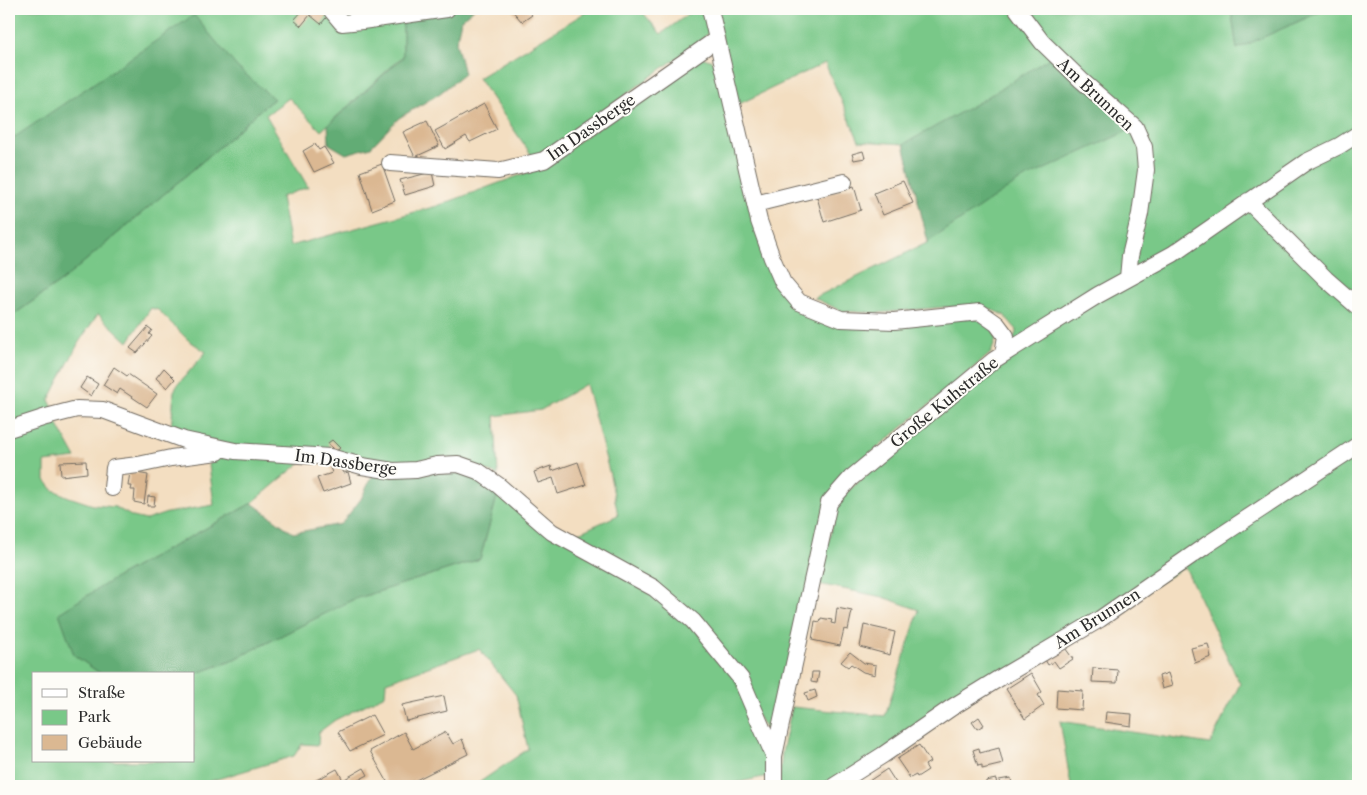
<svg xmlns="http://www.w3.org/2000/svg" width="1367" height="795" font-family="'Libre Caslon Text',serif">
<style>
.green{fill:#79c888;stroke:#527a5a}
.forest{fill:#62ac74;stroke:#466c50}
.building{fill:#dbb892}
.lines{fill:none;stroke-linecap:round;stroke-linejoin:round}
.minor-casing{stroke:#716a60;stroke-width:18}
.minor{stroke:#fff;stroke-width:16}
.labels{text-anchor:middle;stroke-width:4;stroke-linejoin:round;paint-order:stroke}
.street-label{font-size:16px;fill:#2b2b2b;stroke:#fdfcf7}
</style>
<rect width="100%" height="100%" fill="#fdfcf7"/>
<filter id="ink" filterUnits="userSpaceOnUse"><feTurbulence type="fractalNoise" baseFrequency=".02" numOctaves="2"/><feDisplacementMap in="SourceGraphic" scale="10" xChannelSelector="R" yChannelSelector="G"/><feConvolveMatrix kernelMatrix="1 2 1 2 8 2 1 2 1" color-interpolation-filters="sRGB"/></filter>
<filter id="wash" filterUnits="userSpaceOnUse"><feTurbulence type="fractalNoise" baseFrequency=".0096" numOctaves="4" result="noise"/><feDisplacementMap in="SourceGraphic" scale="20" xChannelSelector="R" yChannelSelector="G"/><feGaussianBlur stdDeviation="1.12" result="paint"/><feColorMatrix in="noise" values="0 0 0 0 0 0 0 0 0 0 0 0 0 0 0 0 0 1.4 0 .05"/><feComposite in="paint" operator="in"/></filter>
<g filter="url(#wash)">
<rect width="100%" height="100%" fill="#f3dec1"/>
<path class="green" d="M9 9H403V56L321 131 289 98 266 115 308 187 281 197 290 246 437 206 542 167 699 56 712 61 718 71 782 293 804 315 842 326 968 317 984 321 992 327 996 339 991 353 840 479 775 734H769L698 620 570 537 618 515 610 475 586 384 541 410 495 416 498 475 466 463 417 467 238 447 171 431 174 391 179 383 206 352 187 339 158 310 151 308 128 342 98 314 79 342 49 400 55 412 9 426V318L64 279 217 149 261 109 274 99 9 142Z
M591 9H640L661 34 695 9H704L709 32 699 42 535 160 478 78Z
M715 9H1231L1237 48 1327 9H1358V786H1071L1060 721 1210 744 1240 684 1185 567 827 786H779L782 753 792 707 885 716 919 610 883 597 818 584 839 499 949 402 1005 360 1017 330 1004 315 985 307H945L878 313 842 311 814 298 929 242 904 144 859 141 825 63 737 105Z
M55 420 76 458 45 462V480L53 490 69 497 93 505 115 507 133 517 146 520 167 513 214 505 208 457 232 454 306 458 252 503 117 577 74 655 101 674H34V761H194V674L229 662 352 600 480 559 498 493 651 591 689 622 730 670 767 747 768 776 721 786H474L528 749 516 695 479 649 386 682 385 695 335 720 319 732 318 745 302 744 294 756 194 786H9V433Z"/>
<path class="forest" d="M403 9H474L461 20 456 42 464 74 439 94 399 118 371 147 346 154 329 144 328 125 403 57Z
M1231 9H1326L1237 49Z
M194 15 237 67 274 99 261 109 217 149 64 279 9 318V141Z
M1051 57 1132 129 1019 181 928 242 904 144 981 101Z
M430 470 474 473 498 493 480 559 352 600 229 662 194 674H101L74 655 59 613 117 577 252 503 293 533 341 524 361 499 374 472Z"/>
<g id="blocks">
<path class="building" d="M304 9H325L330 13 321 24 310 15 301 26 294 20Z
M511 9H527L532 15 522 22Z
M484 104 497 129 470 142 466 136 445 149 435 131Z
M427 121 439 146 415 157 403 132Z
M315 144 319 150 324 147 334 163 314 172 303 151Z
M863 151 865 158 854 160 852 154Z
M382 164 395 201 372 210 360 172Z
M432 172 435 186 405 195 400 180Z
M903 181 913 203 883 215 874 193Z
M854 186 861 210 824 222 817 197Z
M148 327 152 330 149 334 152 336 137 353 130 348Z
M114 367 127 376 128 374 157 394 147 407 120 389 117 394 103 385Z
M164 368 175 379 167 388 156 378Z
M87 377 98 384 91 396 80 388Z
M332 440 340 448 335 452 328 443Z
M86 461 87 473 61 476 60 462Z
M578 462 586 485 558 494 553 478 538 483 534 472 551 466 552 471Z
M339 464 344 473 348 472 351 483 323 493 317 478 332 473 330 467Z
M130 472 148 475 144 504 134 502 135 490H131L132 486H128Z
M148 496 155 497 154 506H147Z
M837 608 852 611 848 630 844 629 840 646 812 640 815 621 820 622 821 618 832 620 831 623 835 624Z
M864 625 895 632 890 655 860 647Z
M1208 644 1211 657 1195 663 1191 648Z
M1063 645 1073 659 1059 668 1054 661 1048 665 1043 656Z
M850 652 864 663 876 665 875 675 863 672 851 664 848 667 841 662Z
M1093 668 1118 670 1117 683 1092 682Z
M812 672H819L817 683 811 682Z
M1031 673 1042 692 1038 695 1044 705 1025 719 1006 689Z
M1168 673 1172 686 1162 689 1159 676Z
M1057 689 1083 691 1082 710 1056 708Z
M815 690 817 697 808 701 805 693Z
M444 696 447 711 406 721 402 705Z
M1106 712 1132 714 1131 726 1105 722Z
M372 715 383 735 350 751 338 732Z
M979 717 984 725 977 729 972 722Z
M404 732 413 749 446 732 453 744 462 739 468 754 412 782 415 786H387L384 783 387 781 370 751Z
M919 745 930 762 925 765 928 770 917 777 916 775 910 778 897 759Z
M979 748 980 753 999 748 1003 764 982 769V765L978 766 973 750Z
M364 768 368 775 347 786H305L337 769 343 780Z
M887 769 898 786H868L866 783Z
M1011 778 1012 785 1000 786 999 780Z
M996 779 997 786H986V781Z"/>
</g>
</g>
<g filter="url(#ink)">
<use href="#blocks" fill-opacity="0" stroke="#716a60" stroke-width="1"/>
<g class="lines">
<defs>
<path id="minor" d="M710 9 759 221 772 258 783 283 799 302 841 319 894 321 980 312 997 324 1006 336 1003 354
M1017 9 1042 42 1081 80 1135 127 1144 147 1146 170 1140 214 1130 256 1128 278
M332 11 342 23 362 21 447 9
M390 163 498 171 544 160 717 39
M1248 201 1326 279 1358 307
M755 204 844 182
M9 429 46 417 77 409 103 410 184 440 235 451 330 457 362 466 393 471 416 470 437 465 458 464 478 471 498 485 552 532 654 588 693 621 741 679 774 756
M112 488 114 468 138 465 171 458 218 452
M774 786V756L829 503 851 478 994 360 1098 295 1173 254 1306 162 1339 146 1358 134
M834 786 883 755 951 708 998 679 1100 619 1208 544 1358 445"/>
</defs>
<use href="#minor" class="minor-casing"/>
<use href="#minor" class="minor"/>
</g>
</g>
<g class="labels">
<g class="street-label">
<text transform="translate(1096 94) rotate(43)" y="6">Am Brunnen</text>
<text transform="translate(591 127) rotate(-35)" y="6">Im Dassberge</text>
<text transform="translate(944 402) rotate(-39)" y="6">Große Kuhstraße</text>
<text transform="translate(346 462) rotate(8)" y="6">Im Dassberge</text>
<text transform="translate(1097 618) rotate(-32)" y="6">Am Brunnen</text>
</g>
</g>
<rect width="1367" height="795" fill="none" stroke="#fdfcf7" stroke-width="30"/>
<rect x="32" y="672" width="162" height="90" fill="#fdfcf7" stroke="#a9a8a5"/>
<rect x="42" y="689" width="25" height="8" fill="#ffffff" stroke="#a9a8a5"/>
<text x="78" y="698" font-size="15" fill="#2b2b2b">Straße</text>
<rect x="42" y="710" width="25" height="15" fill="#79c888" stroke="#a9a8a5"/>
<text x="78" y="722" font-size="15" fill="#2b2b2b">Park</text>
<rect x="42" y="735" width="25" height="15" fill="#dbb892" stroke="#a9a8a5"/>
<text x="78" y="748" font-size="15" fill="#2b2b2b">Gebäude</text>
</svg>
